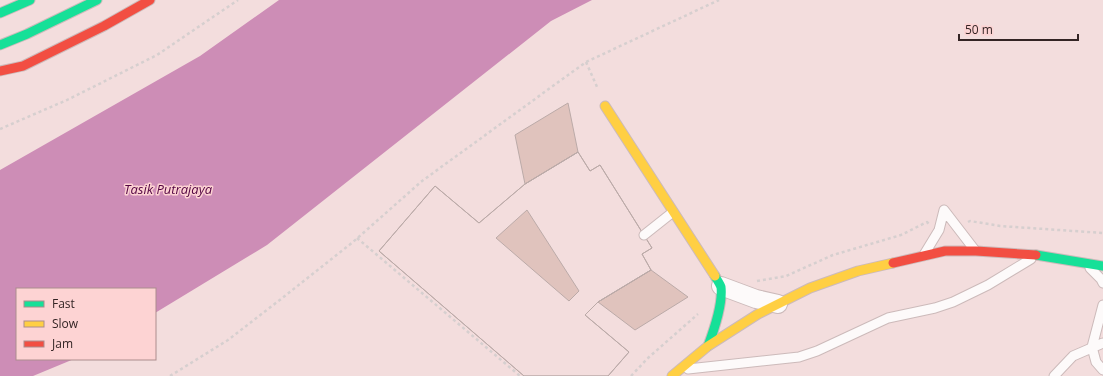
<svg xmlns="http://www.w3.org/2000/svg" width="1103" height="376" font-family="'Open Sans',sans-serif">
<style>
.water{fill:#cd8db6}
.building{fill:#e0c3bd;stroke:#bbaaa8;fill-rule:evenodd}
.lines{fill:none;stroke-linecap:round;stroke-linejoin:round}
.lane-casing{stroke:#ccbaba;stroke-width:11}
.street-casing{stroke:#ccbaba;stroke-width:20}
.fast-casing{stroke:#ccbaba;stroke-width:11}
.slow-casing{stroke:#ccbaba;stroke-width:11}
.jam-casing{stroke:#ccbaba;stroke-width:11}
.path{stroke:#d6cfcf;stroke-width:2.5;stroke-dasharray:3 3;stroke-linecap:butt}
.lane{stroke:#fdfafa;stroke-width:9}
.street{stroke:#fdfafa;stroke-width:18}
.fast{stroke:#16e098;stroke-width:9}
.slow{stroke:#ffcf43;stroke-width:9}
.jam{stroke:#f24e42;stroke-width:9}
.labels{text-anchor:middle;stroke-width:3;stroke-linejoin:round;paint-order:stroke}
.water-label{font-size:13px;font-style:italic;fill:#530442;stroke:#fdd3d3}
</style>
<rect width="100%" height="100%" fill="#f3dddd"/>
<path class="water" d="M279 0H592L551 21 267 245 155 313V289H17V359H74L33 376H0V170L200 56Z"/>
<path class="building" d="M568 103 578 152 525 184 515 135Z
M578 152 590 171 600 165 652 248 642 254 651 270 598 302 585 315 629 352 608 376H524L379 251 435 186 479 223 525 184ZM527 210 579 291 569 301 496 238Z
M578 152 590 171 600 165 652 248 642 254 651 270 598 302 585 315 629 352 608 376H524L379 251 435 186 479 223 525 184Z
M651 270 688 297 635 330 598 302Z"/>
<g class="lines">
<defs>
<path id="lane" d="M944 210 974 249
M644 235 673 212
M925 253 939 230 944 210
M1090 268 1101 279 1103 283
M1103 305 1092 347 1096 362 1103 370
M688 369 799 357 817 351 888 318 935 308 953 302 988 285 1031 259
M1054 376 1073 356 1103 343"/>
<path id="street" d="M721 286 756 299 778 304"/>
<path id="fast" d="M0 13 30 0
M0 45 27 34 97 0
M1036 255 1103 266
M708 346C714 330 723 304 721 287 720 284 717 280 715 276"/>
<path id="slow" d="M605 106 715 276
M672 376 708 346 758 314 810 288 858 271 893 263"/>
<path id="jam" d="M0 71 23 66 104 26 150 0
M893 263 945 251H976L1036 255"/>
</defs>
<use href="#lane" class="lane-casing"/>
<use href="#street" class="street-casing"/>
<use href="#fast" class="fast-casing"/>
<use href="#slow" class="slow-casing"/>
<use href="#jam" class="jam-casing"/>
<path class="path" d="M586 62 598 89
M0 129 67 100 157 55 238 0
M968 222 970 221 1000 226 1103 233
M357 238 520 376
M757 281 786 276 833 255 901 235 927 222 929 224
M170 376 228 340 281 299 353 242 422 181 586 62 719 0
M631 376 648 358 698 314"/>
<use href="#lane" class="lane"/>
<use href="#street" class="street"/>
<use href="#fast" class="fast"/>
<use href="#slow" class="slow"/>
<use href="#jam" class="jam"/>
</g>
<g class="labels">
<g class="water-label">
<text x="168" y="194">Tasik Putrajaya</text>
</g>
</g>
<rect x="16" y="288" width="140" height="72" fill="#fdd3d3" stroke="#ac8d8d"/>
<rect x="24" y="301" width="20" height="6" fill="#16e098" stroke="#ac8d8d"/>
<text x="52" y="308" font-size="12" fill="#332424">Fast</text>
<rect x="24" y="321" width="20" height="6" fill="#ffcf43" stroke="#ac8d8d"/>
<text x="52" y="328" font-size="12" fill="#332424">Slow</text>
<rect x="24" y="341" width="20" height="6" fill="#f24e42" stroke="#ac8d8d"/>
<text x="52" y="348" font-size="12" fill="#332424">Jam</text>
<path d="M959 34v6h119v-6" fill="none" stroke="#332424" stroke-width="2"/>
<text x="965" y="34" font-size="12" fill="#332424" stroke="#fdd3d3" stroke-width="3" paint-order="stroke">50 m</text>
</svg>
